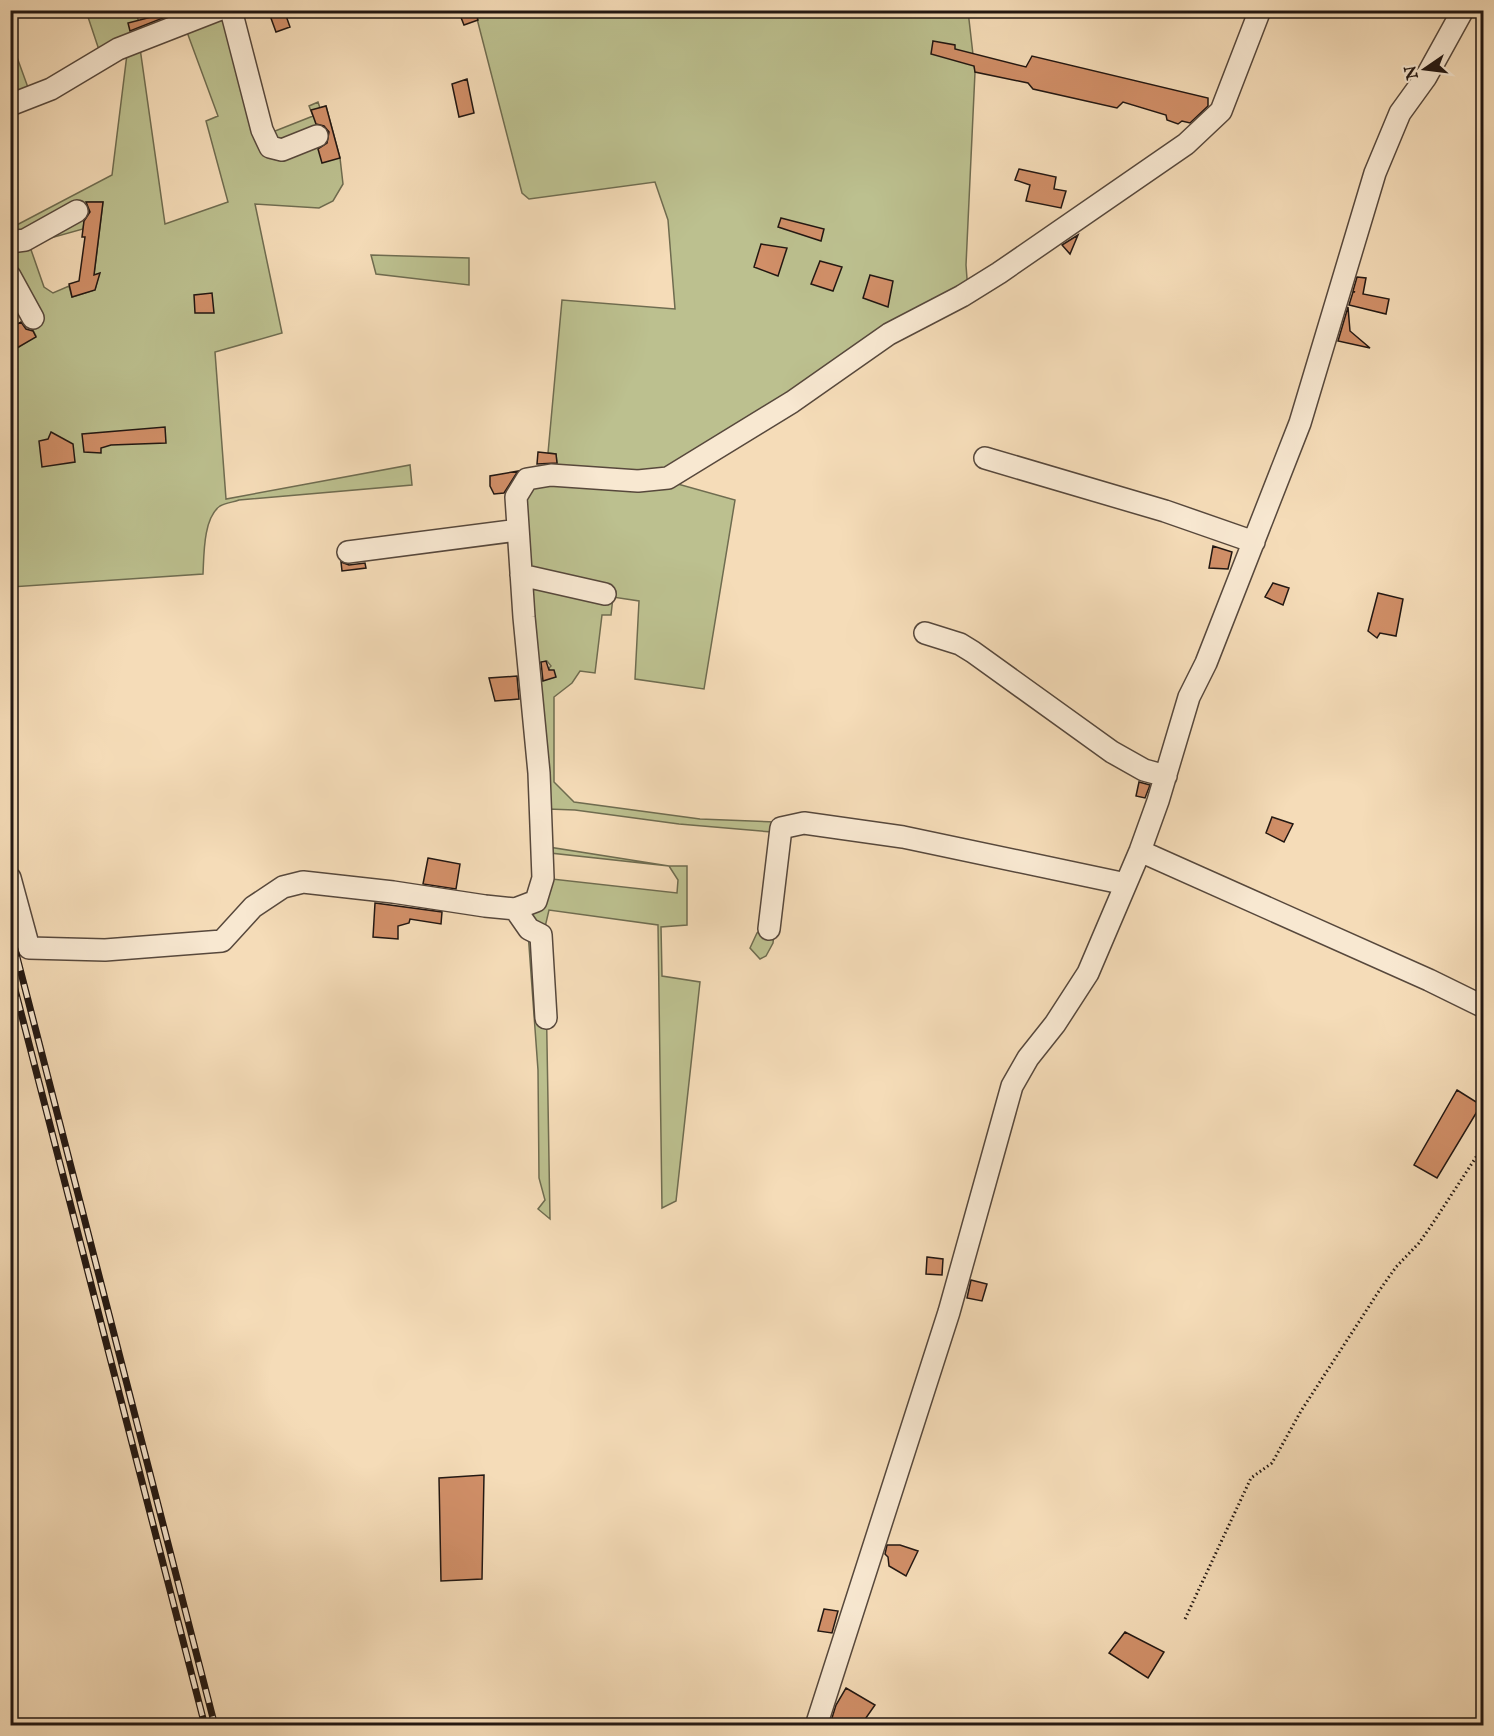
<svg xmlns="http://www.w3.org/2000/svg" width="1494" height="1736" font-family="'IM FELL English',serif">
<style>
.green{fill:#bcc08f;stroke:#6f6c50;stroke-width:1.5;fill-rule:evenodd}
.building{fill:#d18f68;stroke:#221712;stroke-width:1.5}
.lines{fill:none;stroke-linecap:round;stroke-linejoin:round}
.minor-casing{stroke:#57483c;stroke-width:24}
.path{stroke:#221712;stroke-width:3;stroke-dasharray:1.5 3;stroke-linecap:butt}
.minor{stroke:#f8e8d1;stroke-width:21}
.rail-casing{stroke:#221712;stroke-width:7}
.rail{stroke:#f8e8d1;stroke-width:4.5;stroke-dasharray:14;stroke-linecap:butt}
</style>
<rect width="100%" height="100%" fill="#f5dcb8"/>
<filter id="stains"><feTurbulence type="fractalNoise" baseFrequency=".00333" numOctaves="4"/><feColorMatrix values="0 0 0 0 .2 0 0 0 0 .09 0 0 0 0 .02 0 0 0 .5 -.17"/></filter>
<radialGradient id="worn" r=".72"><stop offset=".6" stop-color="#630" stop-opacity="0"/><stop offset="1" stop-color="#630" stop-opacity=".3"/></radialGradient>
<path class="green" d="M86 11H135L145 39 139 41 165 224 228 202 206 121 218 116 184 24 225 11 260 137 313 116 309 106 318 102 320 108 326 106 340 158 343 184 333 201 319 208 255 204 282 333 215 352 226 499 410 465 412 485 239 500C234 502 225 503 220 506 203 518 204 556 203 574L11 587V352L36 336 11 288V228L112 175 128 46 102 59ZM87 202H103L94 275 99 274 95 290 72 297 69 286 53 293 44 287 29 244 83 229Z
M475 11H968L975 72 966 265 968 292 667 481 735 500 704 689 635 679 639 601 613 597 611 615H602L595 673 580 671 572 683 554 697V782L574 802 700 819 804 823 815 832 785 834 773 943 766 956 760 959 750 948 757 933 766 925 772 832 679 824 575 810 548 809 549 847 669 866H687V925L661 927 662 976 700 982 676 1201 662 1208 658 925 549 910 545 927 550 1219 538 1209 545 1200 539 1178 538 1070 528 932 515 909 543 878 677 893 678 880 669 866 541 852 516 497 558 475 556 454 548 453 562 300 675 309 668 220 655 182 529 199 522 193ZM547 661 551 666 549 668 551 678 538 682 534 664Z
M10 38 30 93 10 101Z
M371 255 469 258V285L376 274Z"/>
<path class="building" d="M268 10H284L290 27 276 32Z
M458 10H475L478 20 464 25Z
M167 13 168 16 130 31 128 23Z
M933 41 955 45V49L1026 67 1032 56 1208 98V106L1190 123 1182 121 1178 124 1167 120 1166 115 1123 102 1117 108 1033 89 1028 83 975 72 974 66 931 54Z
M467 79 474 113 459 117 452 84Z
M326 106 340 158 322 163 318 149 327 143 329 132 324 126 316 124 311 110Z
M1019 169 1056 177 1054 189 1066 191 1061 208 1026 201 1030 185 1015 180Z
M86 202H103L94 275 100 273 95 290 72 297 69 284 79 281 85 237H82L84 221 90 212Z
M781 218 824 229 821 241 778 227Z
M1078 235 1070 254 1062 245Z
M761 244 787 248 778 276 754 267Z
M820 261 842 267 833 291 811 284Z
M870 275 893 281 888 307 863 298Z
M1357 277 1366 278 1363 294 1389 299 1386 314 1349 305 1353 292H1355L1353 291Z
M212 293 214 313H195L194 295Z
M1348 307 1350 331 1370 348 1338 341Z
M21 322 26 329 33 331 36 337 10 352V328Z
M165 427 166 443 111 445 101 448V453L84 452 82 434Z
M51 432 73 444 75 462 42 467 39 441 48 439Z
M538 452 556 454 557 463 537 464Z
M518 471 504 493 494 494 490 486V476Z
M1213 546 1232 552 1228 569 1209 568Z
M341 562 349 565 365 563 366 568 342 571Z
M1273 583 1289 588 1283 605 1265 597Z
M1378 593 1403 599 1396 636 1380 633 1377 638 1368 631Z
M546 661 549 670H554L556 677 543 681 541 662Z
M517 676 519 699 495 701 489 678Z
M1139 782 1150 785 1145 798 1136 796Z
M1272 817 1293 824 1284 842 1266 833Z
M428 858 460 864 456 889 423 884Z
M375 903 442 912 441 924 410 919 409 923 398 926V939L373 937Z
M1457 1090 1481 1105 1437 1178 1414 1165Z
M927 1257 943 1259 942 1275 926 1274Z
M971 1280 987 1284 982 1301 967 1298Z
M484 1475 482 1579 441 1581 439 1478Z
M887 1545H900L918 1551 906 1576 889 1566 888 1557 885 1554Z
M824 1609 838 1611 832 1633 818 1631Z
M1125 1632 1164 1652 1148 1678 1109 1653Z
M846 1688 875 1705 861 1725H839L831 1721 836 1705Z"/>
<g class="lines">
<defs>
<path id="minor" d="M231 10 262 130 270 147 282 150 317 136
M10 105 51 89 118 49 218 10
M10 242 25 240 77 211
M10 276 33 318
M985 458 1165 511 1254 542
M348 552 518 530
M521 575 605 594
M925 633 960 644 973 652 1112 752 1144 770 1166 776
M1140 851 1429 980 1484 1007
M10 878 29 948 105 950 222 941 253 907 283 887 303 882 393 892 485 906 515 909 536 901 543 878 539 773 524 617 516 497 527 479 551 475 638 481 668 478 792 402 889 334 962 296 999 273 1186 144 1221 111 1260 10
M515 909 529 929 541 935 546 1018
M769 929 781 828 804 823 903 837 1126 884
M816 1726 949 1312 1012 1086 1028 1058 1055 1024 1088 973 1140 851 1158 801 1189 697 1206 663 1300 423 1375 173 1400 113 1426 77 1463 10"/>
</defs>
<use href="#minor" class="minor-casing"/>
<path class="path" d="M1185 1619 1251 1478 1272 1463 1301 1411 1379 1291 1396 1267 1419 1243 1431 1226 1484 1145"/>
<use href="#minor" class="minor"/>
<defs>
<path id="rail" d="M10 930 215 1726
M10 970 205 1726"/>
</defs>
<use href="#rail" class="rail-casing"/>
<use href="#rail" class="rail"/>
</g>
<rect width="1494" height="1736" fill="none" stroke="#f5dcb8" stroke-width="36"/>
<rect x="12" y="12" width="1470" height="1712" fill="none" stroke="#221712" stroke-width="3"/>
<rect x="18" y="18" width="1458" height="1700" fill="none" stroke="#221712" stroke-width="1.5"/>
<g transform="translate(1425 69) rotate(256)" stroke="#f8e8d1" stroke-width="4.5" paint-order="stroke">
<path d="M0-4.5L10 22L0 15L-10 22Z" fill="#221712"/>
<text y="-9" font-size="16" font-weight="bold" text-anchor="middle" fill="#221712">N</text>
</g>
<rect width="100%" height="100%" filter="url(#stains)"/>
<rect width="100%" height="100%" fill="url(#worn)"/>
</svg>
